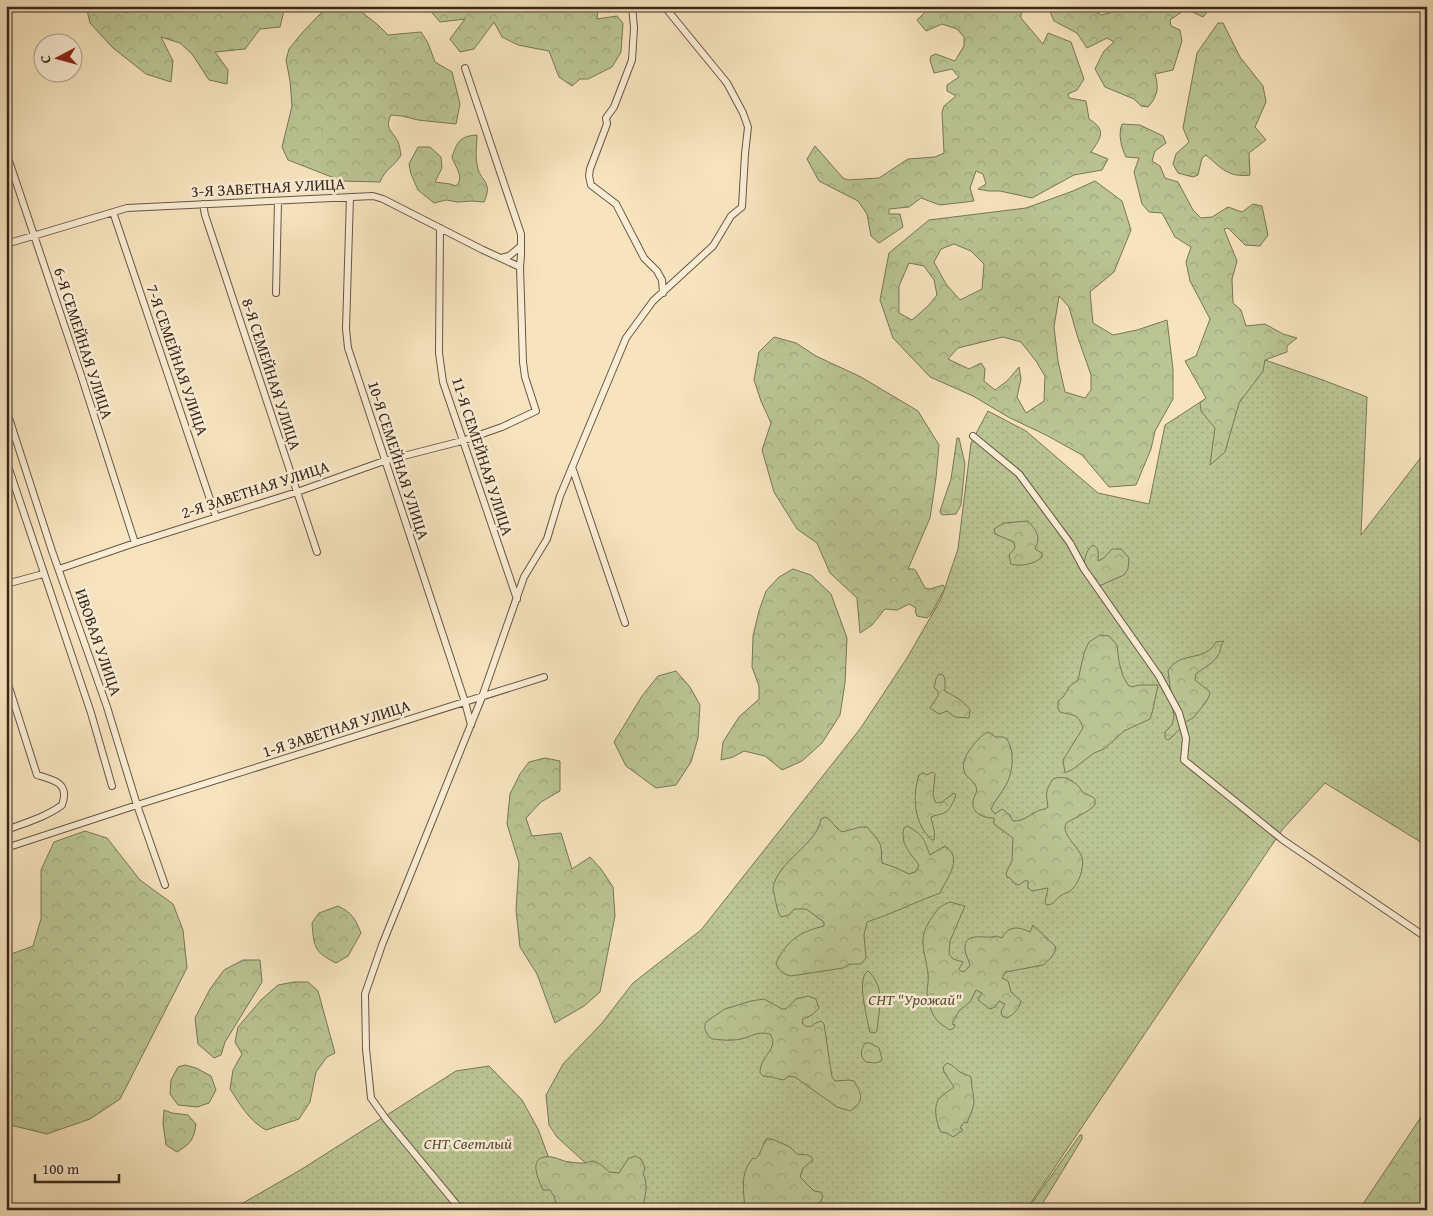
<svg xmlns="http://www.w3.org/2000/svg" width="1433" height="1216" font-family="'Gentium Book Plus',serif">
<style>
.grass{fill:url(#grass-dots);stroke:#787658}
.forest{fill:url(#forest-crowns);stroke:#787658;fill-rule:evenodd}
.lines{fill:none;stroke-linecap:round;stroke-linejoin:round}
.minor-casing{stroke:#675644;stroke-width:8}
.minor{stroke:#faedd5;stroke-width:6}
.labels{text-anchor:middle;stroke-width:5;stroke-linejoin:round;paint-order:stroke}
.street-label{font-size:16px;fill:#37271c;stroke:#faedd5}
.park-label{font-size:16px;font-style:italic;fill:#584e3a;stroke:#faedd5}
</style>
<defs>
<pattern id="grass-dots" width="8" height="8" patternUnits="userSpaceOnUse" patternTransform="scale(1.25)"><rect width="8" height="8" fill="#bac593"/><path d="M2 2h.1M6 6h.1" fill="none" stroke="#a0a97e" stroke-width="1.8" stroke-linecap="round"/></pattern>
<pattern id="forest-crowns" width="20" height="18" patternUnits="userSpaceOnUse" patternTransform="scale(1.25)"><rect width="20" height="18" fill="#bac593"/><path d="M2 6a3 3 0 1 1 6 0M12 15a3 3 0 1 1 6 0" fill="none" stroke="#a0a97e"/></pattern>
</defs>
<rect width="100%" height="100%" fill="#f7e4be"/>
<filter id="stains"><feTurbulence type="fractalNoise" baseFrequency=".004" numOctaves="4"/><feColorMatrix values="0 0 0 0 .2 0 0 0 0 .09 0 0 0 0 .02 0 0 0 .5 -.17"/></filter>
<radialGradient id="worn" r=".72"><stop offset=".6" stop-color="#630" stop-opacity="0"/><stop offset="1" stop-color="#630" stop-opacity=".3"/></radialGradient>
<path class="grass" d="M1265 360 1323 380 1367 397 1361 535 1422 456 1427 446V846L1325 783 1282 830 1026 1210H622L592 1169 557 1137 549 1125 546 1095 563 1064 602 1023 633 983 701 930 860 729 907 658 941 599 958 549 971 443 988 411 1026 431 1098 493 1149 504 1165 425Z
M489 1066 522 1100 538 1129 557 1180 571 1210H231L302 1169 456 1071Z"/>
<path class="forest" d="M86 6H122L125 13 138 6H285L280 27 260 29 245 49 215 52 228 70 227 84 209 80 192 54 180 43 161 37 173 61 171 82 146 74 113 48 90 23Z
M330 6H354L378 25 388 35 421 32 428 43 435 62 452 72 460 104 456 124 418 120 402 116 391 115C384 129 393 131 398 142 400 146 400 151 401 155 394 167 385 169 380 182L342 181 288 160 282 147 292 106 290 81 286 60 289 49 302 33 318 16Z
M426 6H598L597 19 617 16 623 23 621 52 612 67 588 79H580L572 86 559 77 549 51 518 45 502 37 494 22 474 49 460 52 450 39 465 19 440 22Z
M931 6H1028L1021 14V18L1043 44 1048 33 1071 42 1084 79 1077 90 1068 94 1069 98 1086 101 1089 119C1107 130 1101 138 1091 152L1108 159 1102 170 1074 175 1032 198 1000 191H988L978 189 986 184 983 174 976 171 970 188 974 201 940 205 921 198 909 207 889 209V214H900L903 227 879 243 871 236 867 214 858 201 819 181 807 159 815 146 843 178 848 180 879 178 908 159 935 157 944 153 942 112 944 106 956 96 947 91V85L959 77 952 69 934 73 930 60 931 56 936 54 955 61 964 46V37L957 29 942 24 926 31 917 20Z
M1049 6H1086L1101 15 1110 13 1120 6H1212L1203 17 1186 9 1170 20 1171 26 1180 30 1182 41 1173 70 1155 74C1159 87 1158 96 1148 107L1141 106 1134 99 1105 87 1095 69 1104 51 1114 42 1107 38 1087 48 1077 33 1054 21 1048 7Z
M1218 23H1223L1240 57 1263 86 1266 102 1255 127 1266 140 1249 153 1250 175C1229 178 1221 168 1206 155L1202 158 1198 175 1193 177 1178 173 1173 164 1176 154 1189 142 1183 128 1197 53Z
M1122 124 1140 125 1163 136 1166 143 1155 151 1152 161 1160 166 1165 178 1178 182 1193 210 1201 218 1212 217 1228 207 1242 212 1253 204 1262 206 1268 235 1260 246 1245 245 1228 228 1224 229 1237 261 1232 279 1233 303 1241 310 1246 326 1265 324 1283 334 1297 338 1287 346V352L1265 360 1263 371 1239 403 1225 452 1210 465 1215 428 1201 411 1200 403 1206 398 1185 361 1196 356 1210 319 1190 281 1186 262 1191 247 1175 237 1162 213 1149 212 1142 204 1134 172 1139 158 1126 157C1121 147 1118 134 1122 124Z
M477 135C477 145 475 155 477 164 479 182 494 180 484 202L472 201 458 202 446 200 434 203 418 190 411 174 409 164 418 147H430L441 157 442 168 435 182 450 184 456 186C465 177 455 167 452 157 457 142 460 136 477 135Z
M1095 181 1122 201 1131 230 1114 272 1090 292 1093 323 1113 335 1137 330 1167 320 1173 369V399L1155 431 1151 449 1136 485 1109 487 1082 455 1046 435 1010 418 973 396 930 377 893 338 880 300 889 253 929 220 1026 208 1073 191ZM954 244 971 251 984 264 982 289 960 300 946 284 934 262 941 249ZM909 263 924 266 934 280 937 295 928 306 912 320 899 313V286ZM1059 296 1069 307 1077 335 1091 375V390L1085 398 1065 392 1058 361 1054 327ZM1003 337 1021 342 1036 361 1045 376 1044 401 1026 413 1017 397 1021 379 1019 367 1007 381 995 390 984 381 985 369 981 363 969 369 948 359 958 348Z
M774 337 796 343 816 356 861 377 918 411 939 445 936 478 930 518 908 569H914L916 571 925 588 930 589 943 585 945 588 931 614 927 618 917 616 915 611 916 608 909 604 897 610 885 609 872 625 860 633 857 598 830 573 817 543 797 529 774 492 762 450 771 423 761 401 754 380 759 352Z
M957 438H959L965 464 961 505 956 514 943 515 941 514 940 511 951 479Z
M1028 521C1037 531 1041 537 1035 549L1042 553V557C1035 564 1020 567 1011 564L1009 555 1015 548 1014 542 995 534 994 529 1004 523Z
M1093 545C1100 549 1098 554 1098 561L1104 558 1112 549H1121L1129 558 1128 569 1124 575 1099 586 1084 564C1085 558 1087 548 1093 545Z
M793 569 811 575 831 594 847 638 845 683 840 715 822 743 802 761 782 770 765 756 744 751 733 757 721 760 723 742 739 717 759 699V686L752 667 753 636 759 611 766 591 779 577Z
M1100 635 1109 636 1117 645 1119 662 1123 676 1128 685 1132 687 1139 685H1158L1153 709 1150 719 1124 731 1104 749 1094 753 1073 769 1065 773 1063 760 1083 728C1078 713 1074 716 1060 712L1058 709V701L1063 697 1070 686 1078 680 1084 653 1089 642Z
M1224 641C1219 647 1222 650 1218 655 1214 663 1203 668 1196 674L1195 680 1209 691 1210 694 1206 702 1193 718 1187 721 1172 737 1168 740 1165 738V732L1172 725 1174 717 1168 671C1180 650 1205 663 1216 642Z
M676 671 690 687 700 705 698 738 691 762 676 785 656 788 626 766 614 742 642 696 658 676Z
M939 674 943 675 945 679V691C955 697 963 700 970 710L969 718 955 717 947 711 939 714 930 708 938 696V691L934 688 936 679Z
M987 732 992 734 995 737H1003L1007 739C1015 752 1013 772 1006 785 1001 794 995 800 991 809L995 814 1002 809 1010 815 1013 821C1026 822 1033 810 1045 809L1048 807C1046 792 1045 792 1053 779 1063 775 1072 779 1079 787 1082 790 1081 791 1084 793 1088 795 1092 796 1095 799V805C1087 813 1076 817 1066 823 1061 835 1078 846 1082 857 1085 868 1078 886 1069 892 1067 893 1064 893 1062 895 1055 899 1055 905 1046 905L1045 902 1048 888 1032 891 1028 888V882L1027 880 1023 882 1019 885 1015 884 1010 878 1007 877 1006 873 1012 861 1013 838 994 824V818C984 818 972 814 973 802 973 798 976 794 977 790 975 781 971 781 966 775 956 761 977 739 987 732Z
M545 758 560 761V791L541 802 526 818 532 836 561 833 572 869 590 857 601 869 613 887 615 916 600 992 584 1006 555 1023 537 974 520 947 516 910 519 863 507 824 510 794 520 774 529 762Z
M933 772 935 774 933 796 936 803 942 802 954 793 956 795C954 800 950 811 944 813 939 815 936 815 931 817 932 825 936 831 934 840H932C914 825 912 796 919 775L923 773 927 775Z
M825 817C832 820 834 827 842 832L861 827H867C871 832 880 841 881 847 882 852 881 858 882 863L894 867 909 874 915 872 919 866C917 861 915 860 912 856 905 847 901 838 904 828L907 826C924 835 923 838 930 855L945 846C964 859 947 877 940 893 915 902 892 914 867 922L864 935 866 958 861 964H850L843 968 791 976C783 974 779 971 776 963 787 940 800 932 824 926V922L806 909H794L789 915 781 917C777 911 777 906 775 899 775 895 773 891 773 888 778 860 817 845 821 819Z
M85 831 107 838 140 880 173 904 183 930 187 968 120 1099 90 1119 47 1134 6 1124V956L33 946 41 919V870L54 842Z
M950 902 965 906 950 941 949 954 953 959 963 962 959 969 962 972 965 971 970 966C969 959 964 953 965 946 967 931 986 940 996 936L1002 938C1008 926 1018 926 1030 932L1033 925 1055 946 1056 950 1051 958 1043 965 1006 972 1002 978 1008 981 1011 992 1021 1001C1019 1009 1014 1014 1007 1018L1002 1016 1001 1011 1005 1004 999 1001 995 1007 990 1009 978 1000 982 993 976 990 970 1002 959 1011 952 1024 955 1025 954 1028 950 1030C937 1022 934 1019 929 1004 929 1001 927 997 927 993 927 987 929 981 928 974 925 949 916 939 933 916 938 908 942 905 950 902Z
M338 906C352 913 355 918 361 933L348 956 336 963C314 952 314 947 312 923L319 913Z
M243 960H260L262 982 225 1042 221 1055 214 1058 198 1044 195 1018 210 989 224 970Z
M868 971C886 987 879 1009 877 1031L875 1033 870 1032 869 1029C867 1016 856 978 868 971Z
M294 982H308L318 991 335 1053 327 1057 316 1072 310 1102 299 1119 266 1130C249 1121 240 1104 230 1089L233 1070 242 1054 235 1042 238 1027 261 1000 278 985Z
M808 996 816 999 819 1008 812 1015 803 1019 802 1023 807 1027 812 1026 816 1023 821 1021 824 1024 832 1077 835 1081 849 1080 854 1081C862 1094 865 1102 850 1111L837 1107 795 1077 788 1076 784 1080C777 1079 770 1076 763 1076L760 1073C760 1055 780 1049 770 1034 757 1031 753 1036 741 1039 731 1041 722 1040 712 1039 706 1035 702 1026 707 1021L725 1009 751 1001 764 999 782 1009H786L796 999Z
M865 1043H870L879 1048 882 1059 881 1061 876 1063 866 1062C859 1056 861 1050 865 1043Z
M947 1063C955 1066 954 1068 960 1072 963 1074 968 1075 971 1077 971 1086 974 1095 974 1103 973 1110 969 1117 967 1123L964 1122 960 1128 963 1130 953 1137 947 1133 941 1132C937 1125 933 1109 938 1100 941 1095 949 1091 954 1087L944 1072 943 1067Z
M185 1065 196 1068 211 1076 216 1090 209 1103 197 1107 178 1105 170 1094 171 1080 178 1067Z
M1427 1108V1210H1359Z
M164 1110 172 1113 188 1115 196 1124C194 1140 190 1144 177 1152L166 1145 163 1123Z
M1080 1135H1082V1139L1041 1206 1040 1210H1027Z
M766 1139H772L790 1147 797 1154 808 1155 812 1158 813 1160 803 1168 800 1177 814 1191 820 1192 823 1196 821 1201 812 1210H745C744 1191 739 1174 753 1158L755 1159 759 1155Z
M635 1156 641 1159 645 1168 643 1174C649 1183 645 1200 641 1210H558L554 1196 550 1190H543C537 1177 527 1154 552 1157 558 1158 564 1162 570 1162 575 1163 581 1163 586 1163 588 1162 591 1161 594 1161 598 1162 605 1168 609 1172L619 1173 628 1159Z"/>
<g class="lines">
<defs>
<path id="minor" d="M632 6 634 28 632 60 614 107 606 118 607 124 590 169 589 176 591 185 616 204 644 258 657 271 662 280 663 293
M6 152 81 375 135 543
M350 197 346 329 348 348 465 702 471 725
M203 204 205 215 317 552
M113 212 216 517
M440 228 439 353 443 382 517 599
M6 244 127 208 373 196 383 199 483 250 520 267
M501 258 509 256 521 246
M276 293 278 201
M6 409 52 551 107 707 137 805 165 885
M973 436 1019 474 1070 543 1084 569 1159 676 1179 713 1186 738 1184 760 1283 840 1427 938
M6 460 91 713 112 786
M572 467 625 623
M59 569 135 543 297 492 384 461 462 441 502 427 536 411 525 377 523 362 520 267 521 255V234L465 68
M6 584 43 574
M6 678 37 775C54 780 70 783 62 805 46 817 25 823 6 830
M6 848 137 805 544 677
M461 1210 386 1119 371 1098 366 1049 365 994 382 945 482 697 524 577 547 539 560 496 626 338 653 301 713 246 731 216 742 207 745 154 748 127 743 113 727 83 664 6"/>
</defs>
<use href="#minor" class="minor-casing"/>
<use href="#minor" class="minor"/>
</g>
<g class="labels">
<g class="street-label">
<text transform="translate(268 187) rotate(-3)" y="6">3-Я ЗАВЕТНАЯ УЛИЦА</text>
<text transform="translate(84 343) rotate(72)" y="6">6-Я СЕМЕЙНАЯ УЛИЦА</text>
<text transform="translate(178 360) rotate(71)" y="6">7-Я СЕМЕЙНАЯ УЛИЦА</text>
<text transform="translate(272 374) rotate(72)" y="6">8-Я СЕМЕЙНАЯ УЛИЦА</text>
<text transform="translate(483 456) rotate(72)" y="6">11-Я СЕМЕЙНАЯ УЛИЦА</text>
<text transform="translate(399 460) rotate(72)" y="6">10-Я СЕМЕЙНАЯ УЛИЦА</text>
<text transform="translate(255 489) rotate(-18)" y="6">2-Я ЗАВЕТНАЯ УЛИЦА</text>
<text transform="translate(99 642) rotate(71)" y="6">ИВОВАЯ УЛИЦА</text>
<text transform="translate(336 728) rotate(-18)" y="6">1-Я ЗАВЕТНАЯ УЛИЦА</text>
</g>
<g class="park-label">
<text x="915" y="1005">СНТ "Урожай"</text>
<text x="468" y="1149">СНТ Светлый</text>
</g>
</g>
<rect width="1433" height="1216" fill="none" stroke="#f7e4be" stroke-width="25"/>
<rect x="8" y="8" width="1418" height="1201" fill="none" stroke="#37271c" stroke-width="2.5"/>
<rect x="12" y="12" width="1408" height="1191" fill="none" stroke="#37271c"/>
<g transform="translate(58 58) rotate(264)"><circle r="24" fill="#faedd5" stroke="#ac9e8b"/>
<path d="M0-4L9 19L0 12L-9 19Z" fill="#8f2418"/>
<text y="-8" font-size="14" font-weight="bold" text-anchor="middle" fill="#37271c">С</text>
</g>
<path d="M35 1174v8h84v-8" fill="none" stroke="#37271c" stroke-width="2.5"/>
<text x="42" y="1174" font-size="15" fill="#37271c" stroke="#faedd5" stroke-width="4" paint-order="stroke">100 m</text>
<rect width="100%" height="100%" filter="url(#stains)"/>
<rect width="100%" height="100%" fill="url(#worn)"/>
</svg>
